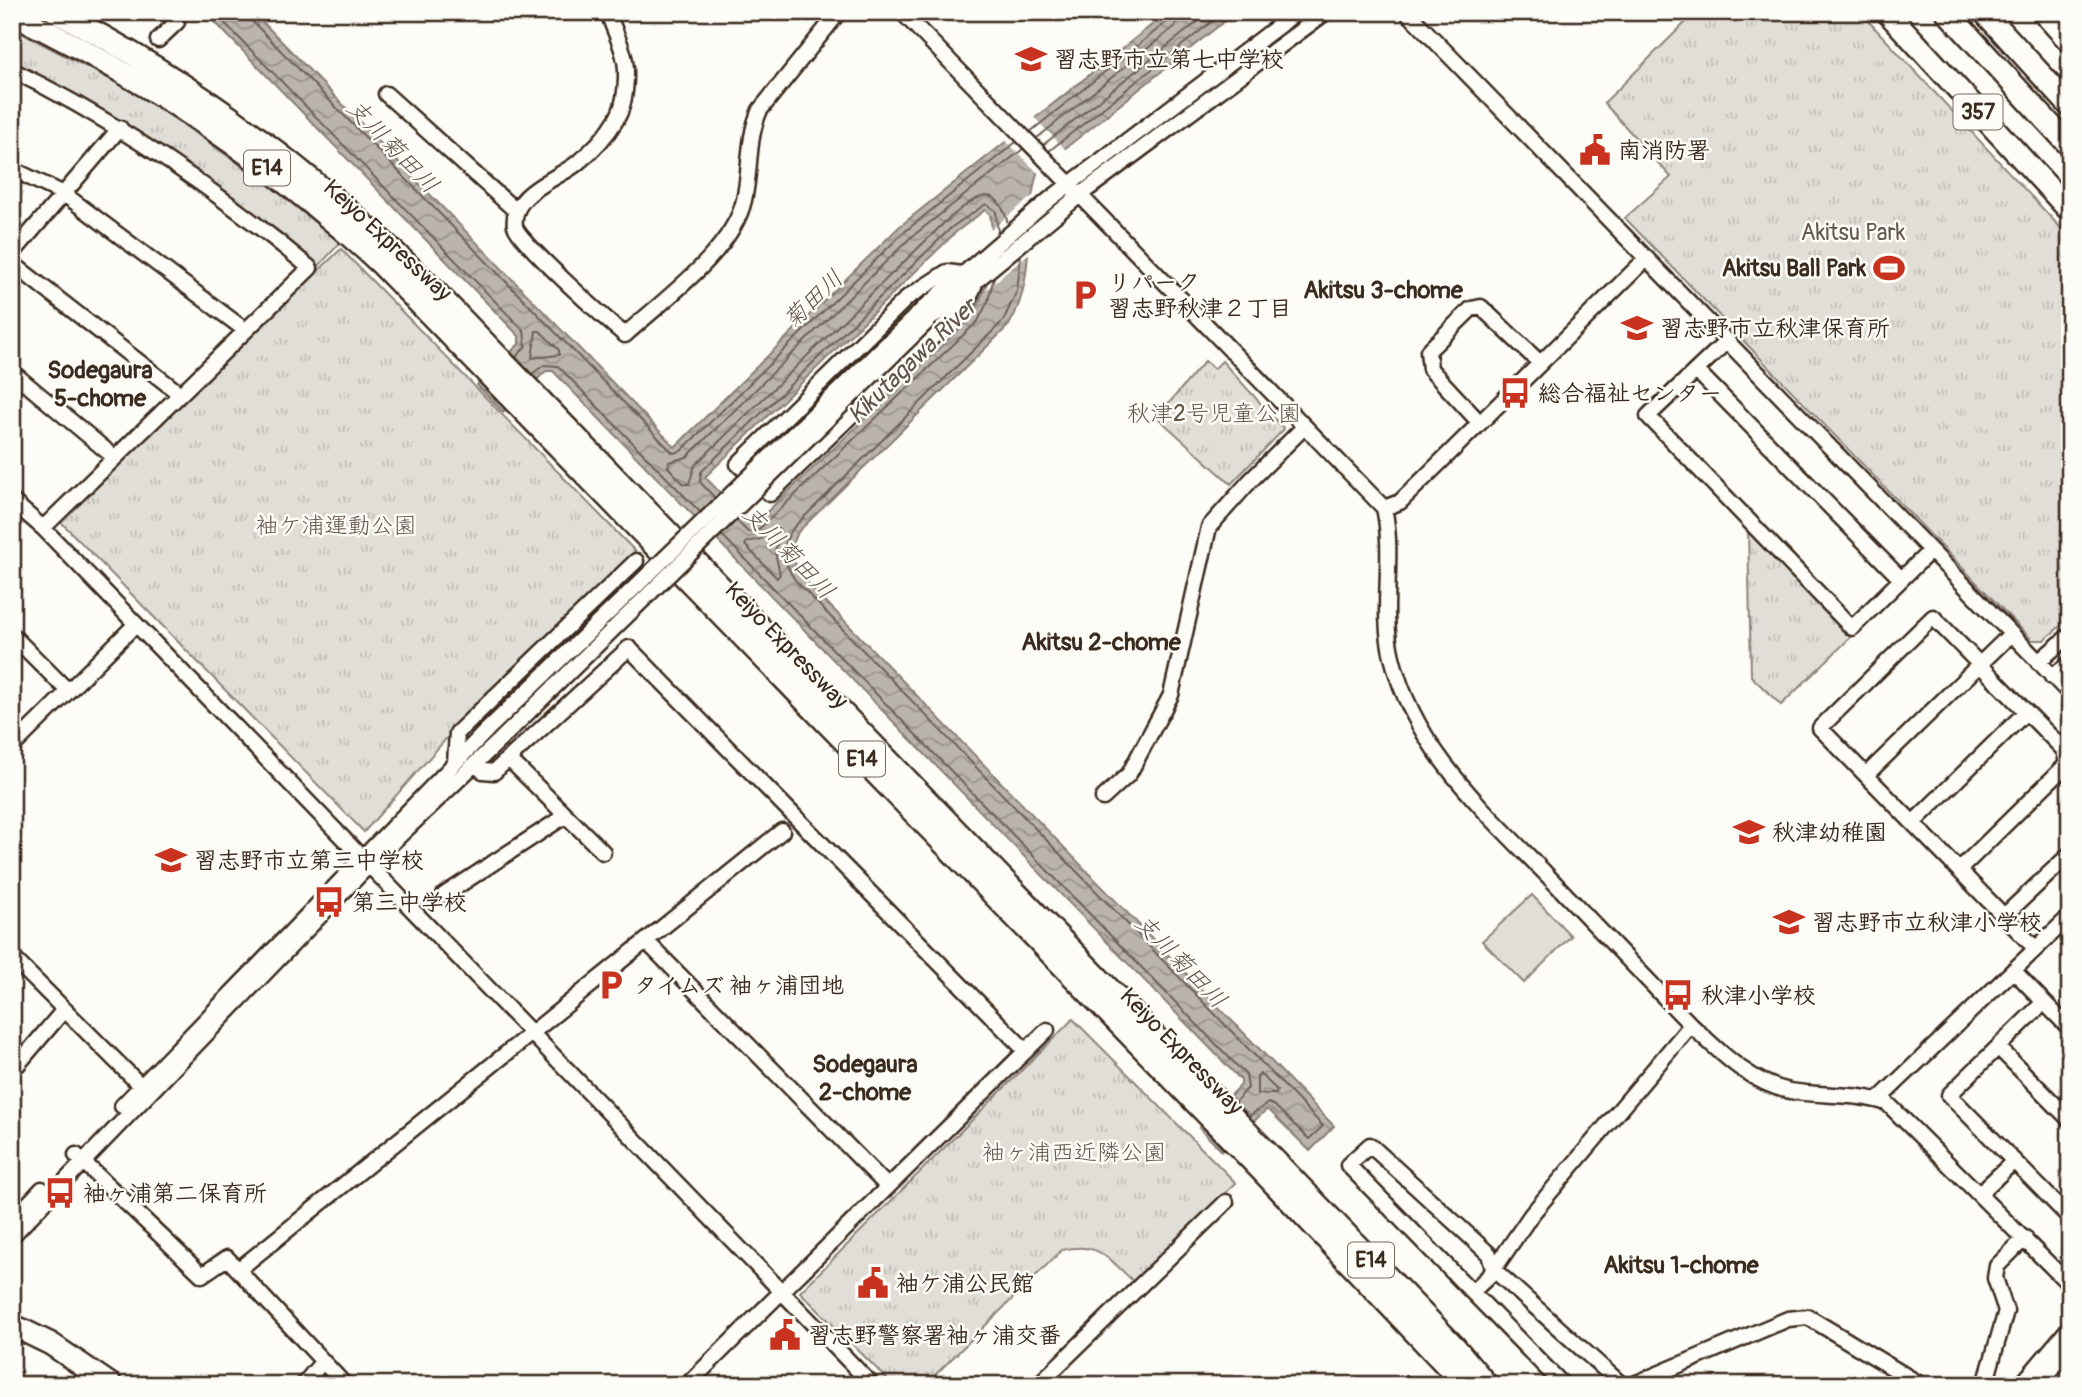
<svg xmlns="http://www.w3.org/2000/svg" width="2082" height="1397" font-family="Pangolin,'Klee One',sans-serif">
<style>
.green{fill:#e1ded7;stroke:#8e847a;stroke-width:2}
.park{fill:url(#park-tufts);stroke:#8e847a;stroke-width:2}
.water{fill:url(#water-waves);stroke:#887d74;stroke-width:2;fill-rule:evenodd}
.pier{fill:#fdfcf7}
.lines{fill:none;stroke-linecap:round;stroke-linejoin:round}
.shore{stroke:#6e6157;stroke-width:2}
.minor-casing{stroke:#3b2a1e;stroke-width:19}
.highway-casing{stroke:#3b2a1e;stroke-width:26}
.minor{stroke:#fdfcf7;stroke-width:14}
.highway{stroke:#fdfcf7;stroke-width:21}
.minor-bridge-casing{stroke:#3b2a1e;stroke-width:19;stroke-linecap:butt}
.minor-bridge{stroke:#fdfcf7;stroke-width:14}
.labels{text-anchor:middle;stroke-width:5;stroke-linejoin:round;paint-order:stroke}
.shield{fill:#fdfcf7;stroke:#75695f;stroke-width:2}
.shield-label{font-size:21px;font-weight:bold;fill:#3b2a1e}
.poi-label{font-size:23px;font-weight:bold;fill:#3b2a1e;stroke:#fdfcf7;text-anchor:start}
.park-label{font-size:23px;fill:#64574c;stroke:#fdfcf7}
.street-label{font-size:23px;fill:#3b2a1e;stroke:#fdfcf7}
.water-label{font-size:24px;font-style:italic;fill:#615349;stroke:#fdfcf7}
.neighbourhood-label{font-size:24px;font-weight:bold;fill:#3b2a1e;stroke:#fdfcf7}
</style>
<defs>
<pattern id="park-tufts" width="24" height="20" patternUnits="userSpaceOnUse" patternTransform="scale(1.75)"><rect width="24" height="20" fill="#e1ded7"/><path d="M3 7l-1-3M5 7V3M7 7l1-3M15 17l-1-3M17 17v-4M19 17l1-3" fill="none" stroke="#c2bfb8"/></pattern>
<pattern id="water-waves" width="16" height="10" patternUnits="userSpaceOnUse" patternTransform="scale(1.75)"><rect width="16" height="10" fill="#bbb4ad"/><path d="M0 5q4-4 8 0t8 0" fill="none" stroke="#99938c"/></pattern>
</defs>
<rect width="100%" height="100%" fill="#fdfcf7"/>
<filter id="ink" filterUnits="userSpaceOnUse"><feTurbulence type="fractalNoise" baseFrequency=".0143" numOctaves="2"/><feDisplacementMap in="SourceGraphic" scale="14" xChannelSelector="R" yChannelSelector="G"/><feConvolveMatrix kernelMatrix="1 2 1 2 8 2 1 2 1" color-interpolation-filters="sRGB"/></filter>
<g filter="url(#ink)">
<path class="green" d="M1532 895 1571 936 1524 983 1482 941Z"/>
<path class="park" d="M1696 12H1860L2070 238V618L2044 640H2032L1625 218 1671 177 1604 103Z
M12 28 144 97 273 188 340 243 317 268 130 126 12 64Z
M341 249 635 551 445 740 364 832 60 521Z
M1205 361 1214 369 1222 361 1284 429 1231 484 1157 417Z
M1748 528 1852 636 1781 705 1751 676Z
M1073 1019 1236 1183 1134 1282C1109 1259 1099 1241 1062 1250L925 1385H893L800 1292Z"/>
<path class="water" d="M205 12H253L675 447 899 227 1168 12H1236L1038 170C1022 221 1038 277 1009 325L798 532 790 551 800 575 1334 1126 1310 1151 1270 1111 1266 1110 1222 1151 1199 1128 1241 1085V1080L553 371H546L503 412 477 385 519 344V336ZM985 210 990 214C996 247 988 287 973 316L752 526 705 477 956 232Z"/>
<path class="pier" d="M1033 116 1066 150 1040 175 1004 139Z
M1034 195 1031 252 987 289 989 231Z"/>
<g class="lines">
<path class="shore" d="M214 12 524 331 526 346 516 357
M249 12 251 20 673 453 681 451 903 233 1016 142
M1030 132 1168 21 1171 12
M1037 138 1174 27 1180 12
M1043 145 1210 12
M1049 151 1224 12
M1008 224C996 176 972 200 946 221L695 465 689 484H684L668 467 669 462 687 457 909 239 1023 149
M1021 255 1017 291 1003 321 793 528C780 547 783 562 795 580L1323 1126 1309 1139 1275 1106 1268 1103 1249 1116
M536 331H540L559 350V355L532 358Z
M532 374 544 365 558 366 700 512
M715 498 700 482 701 472 952 227 986 204 996 211 998 233
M737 521 748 532 758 530 978 321 988 301 994 277
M775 527 780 530 775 552 780 574 777 578 745 545 747 542 761 539Z
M722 535 1246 1075 1248 1088 1235 1102
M1260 1074 1277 1090 1276 1094H1257V1077Z"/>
<defs>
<path id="minor" d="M608 12C614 32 627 53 626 74 626 89 624 107 616 120 606 137 591 152 576 164 557 179 510 194 515 226 518 241 608 321 625 335 662 301 733 251 744 200 751 170 747 138 760 110L839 12
M902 12 1384 508C1395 557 1380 608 1392 657 1414 749 1484 810 1547 875 1595 925 1643 975 1691 1025 1720 1052 1750 1083 1790 1091 1824 1097 1854 1092 1887 1103L2070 1285
M1407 12 2070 694
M158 40 177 22 167 12
M12 70C120 123 218 191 310 268L43 528
M386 94 516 211
M12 169 64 194 245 330
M12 254 120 128
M12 263 180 394
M962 274 947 272 908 297 738 464 770 494 967 304 976 281
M924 308 1050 199 1297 12
M931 318 1081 194 1326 12
M1726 342 1648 416 1852 628 1930 551
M1697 371 1901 579
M12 372 114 457
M1479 422 1430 369 1428 351 1471 309 1481 307 1539 362
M12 501 43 528 872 1385
M1384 508 1400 502 1646 259
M12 635 68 691
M2038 662 2070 635
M2052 677 2070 663
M12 747 136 624
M509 759 603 852
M455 762 457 733 636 561
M475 764 483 771 494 772 629 648 1026 1051
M1866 775 2011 634
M1103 798 1129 774 1171 695 1209 527 1250 481 1304 427
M1913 823 2026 712
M1959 870 2067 764
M444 895 565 816
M2004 916 2070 854
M647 942 888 1187
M2035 948 1820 728 1933 617 2064 750 2070 775
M12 957 147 1092
M2014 971 2070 1029
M2044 1002 1949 1095 2070 1218
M1998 1047 2070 1120
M12 1063 18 1064 63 1011
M1878 1100 2070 916
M122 1106 487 730
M76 1155 202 1275 227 1258 345 1385
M1980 1193 2014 1161
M12 1221 42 1189
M12 1236 370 864 500 740
M238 1270 782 831
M1472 1292 1490 1275 1531 1215 1691 1025
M303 1385 323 1361
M687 1385 1047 1030
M1038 1385 1226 1202
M1563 1385 1348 1165 1370 1145 1489 1254 1493 1269 1622 1385
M1632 1385 1788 1319 1808 1317 1921 1385
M1985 1385 2006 1311 1995 1278 1997 1266 2025 1238
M2021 1385 2070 1327
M2039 1385 2070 1347"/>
<path id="highway" d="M56 12C196 82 316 176 428 284L1455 1347 1487 1385
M1887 12 2070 211
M1947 12 2070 146
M1984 12 2070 106
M2043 12 2070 42
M12 14C148 79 270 161 380 263L1260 1169 1465 1385
M12 1325 51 1344 111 1385"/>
</defs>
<use href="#minor" class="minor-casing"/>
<use href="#highway" class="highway-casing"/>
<use href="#minor" class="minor"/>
<use href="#highway" class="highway"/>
<defs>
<path id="minor-bridge" d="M487 730 924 308
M500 740 931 318"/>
</defs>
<use href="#minor-bridge" class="minor-bridge-casing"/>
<use href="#minor-bridge" class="minor-bridge"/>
</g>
</g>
<defs>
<symbol id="school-bare" viewBox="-9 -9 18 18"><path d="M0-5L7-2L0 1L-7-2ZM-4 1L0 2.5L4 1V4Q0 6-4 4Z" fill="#c8321e" stroke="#fdfcf7" stroke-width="2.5" paint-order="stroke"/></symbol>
<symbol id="civic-bare" viewBox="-9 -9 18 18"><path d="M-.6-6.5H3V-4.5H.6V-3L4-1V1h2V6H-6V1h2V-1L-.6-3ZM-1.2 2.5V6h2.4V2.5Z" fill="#c8321e" stroke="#fdfcf7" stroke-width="2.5" paint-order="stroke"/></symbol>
<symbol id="stadium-bare" viewBox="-9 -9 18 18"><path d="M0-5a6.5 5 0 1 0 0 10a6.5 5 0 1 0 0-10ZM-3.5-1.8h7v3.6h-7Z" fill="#c8321e" stroke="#fdfcf7" stroke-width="2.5" paint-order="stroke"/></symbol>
<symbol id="parking-bare" viewBox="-9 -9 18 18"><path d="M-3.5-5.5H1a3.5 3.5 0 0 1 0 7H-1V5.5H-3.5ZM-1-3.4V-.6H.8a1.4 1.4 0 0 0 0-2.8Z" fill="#c8321e" stroke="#fdfcf7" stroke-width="2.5" paint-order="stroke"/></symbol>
<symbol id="bus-bare" viewBox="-9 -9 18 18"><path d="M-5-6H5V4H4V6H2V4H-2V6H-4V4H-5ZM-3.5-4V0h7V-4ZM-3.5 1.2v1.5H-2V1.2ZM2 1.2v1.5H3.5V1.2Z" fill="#c8321e" stroke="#fdfcf7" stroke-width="2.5" paint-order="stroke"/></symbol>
</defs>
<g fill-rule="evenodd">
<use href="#school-bare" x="1009" y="37" width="44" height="44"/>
<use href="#civic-bare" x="1573" y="128" width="44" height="44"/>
<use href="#stadium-bare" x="1867" y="246" width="44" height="44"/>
<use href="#parking-bare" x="1063" y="273" width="44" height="44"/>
<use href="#school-bare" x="1615" y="306" width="44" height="44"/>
<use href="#bus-bare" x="1493" y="371" width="44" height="44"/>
<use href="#school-bare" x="1727" y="810" width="44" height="44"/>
<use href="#school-bare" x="149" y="838" width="44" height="44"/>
<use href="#bus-bare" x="307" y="880" width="44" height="44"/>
<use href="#school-bare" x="1767" y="900" width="44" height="44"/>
<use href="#parking-bare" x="589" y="963" width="44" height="44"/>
<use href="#bus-bare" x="1656" y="973" width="44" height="44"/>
<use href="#bus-bare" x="38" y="1171" width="44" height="44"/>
<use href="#civic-bare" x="851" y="1261" width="44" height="44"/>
<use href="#civic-bare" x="763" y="1313" width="44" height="44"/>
</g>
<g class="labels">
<g class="shield">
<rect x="1953.5" y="94.5" width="49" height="35" rx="5"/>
<rect x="244" y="150.5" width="46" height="35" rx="5"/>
<rect x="839" y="741.5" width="46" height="35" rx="5"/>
<rect x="1348" y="1242.5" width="46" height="35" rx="5"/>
</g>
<g class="shield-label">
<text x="1978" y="119">357</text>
<text x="267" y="175">E14</text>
<text x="862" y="766">E14</text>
<text x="1371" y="1267">E14</text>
</g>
<g class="poi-label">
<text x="1054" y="67">習志野市立第七中学校</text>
<text x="1618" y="158">南消防署</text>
<text x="1866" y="276" text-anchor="end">Akitsu Ball Park</text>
<text x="1108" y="290">リパーク<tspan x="1108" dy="26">習志野秋津２丁目</tspan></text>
<text x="1660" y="336">習志野市立秋津保育所</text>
<text x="1538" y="401">総合福祉センター</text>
<text x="1772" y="840">秋津幼稚園</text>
<text x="194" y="868">習志野市立第三中学校</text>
<text x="352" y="910">第三中学校</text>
<text x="1812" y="930">習志野市立秋津小学校</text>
<text x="634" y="993">タイムズ 袖ヶ浦団地</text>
<text x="1701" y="1003">秋津小学校</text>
<text x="83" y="1201">袖ヶ浦第二保育所</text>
<text x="896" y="1291">袖ケ浦公民館</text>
<text x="808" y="1343">習志野警察署袖ヶ浦交番</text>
</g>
<g class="park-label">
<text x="1853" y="240">Akitsu Park</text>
<text x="1214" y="421">秋津2号児童公園</text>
<text x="336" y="533">袖ケ浦運動公園</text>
<text x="1074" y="1160">袖ヶ浦西近隣公園</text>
</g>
<g class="street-label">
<text transform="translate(388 240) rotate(43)" y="8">Keiyo Expressway</text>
<text transform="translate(787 645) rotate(46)" y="8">Keiyo Expressway</text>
<text transform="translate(1182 1051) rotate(46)" y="8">Keiyo Expressway</text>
</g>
<g class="water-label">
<text transform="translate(393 146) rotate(46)" y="8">支川菊田川</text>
<text transform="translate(813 299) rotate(-44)" y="8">菊田川</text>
<text transform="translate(912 361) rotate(-44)" y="8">Kikutagawa River</text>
<text transform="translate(789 552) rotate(46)" y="8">支川菊田川</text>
<text transform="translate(1181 961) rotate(46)" y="8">支川菊田川</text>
</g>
<g class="neighbourhood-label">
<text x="1383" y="298">Akitsu 3-chome</text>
<text x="100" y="378">Sodegaura<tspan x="100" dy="28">5-chome</tspan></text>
<text x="1101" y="650">Akitsu 2-chome</text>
<text x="865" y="1072">Sodegaura<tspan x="865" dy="28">2-chome</tspan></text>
<text x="1681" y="1273">Akitsu 1-chome</text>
</g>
</g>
<rect width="2082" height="1397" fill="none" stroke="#fdfcf7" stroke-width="42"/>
<rect x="21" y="21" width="2040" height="1355" fill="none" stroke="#3b2a1e" stroke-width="2.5" filter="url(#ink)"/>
</svg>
